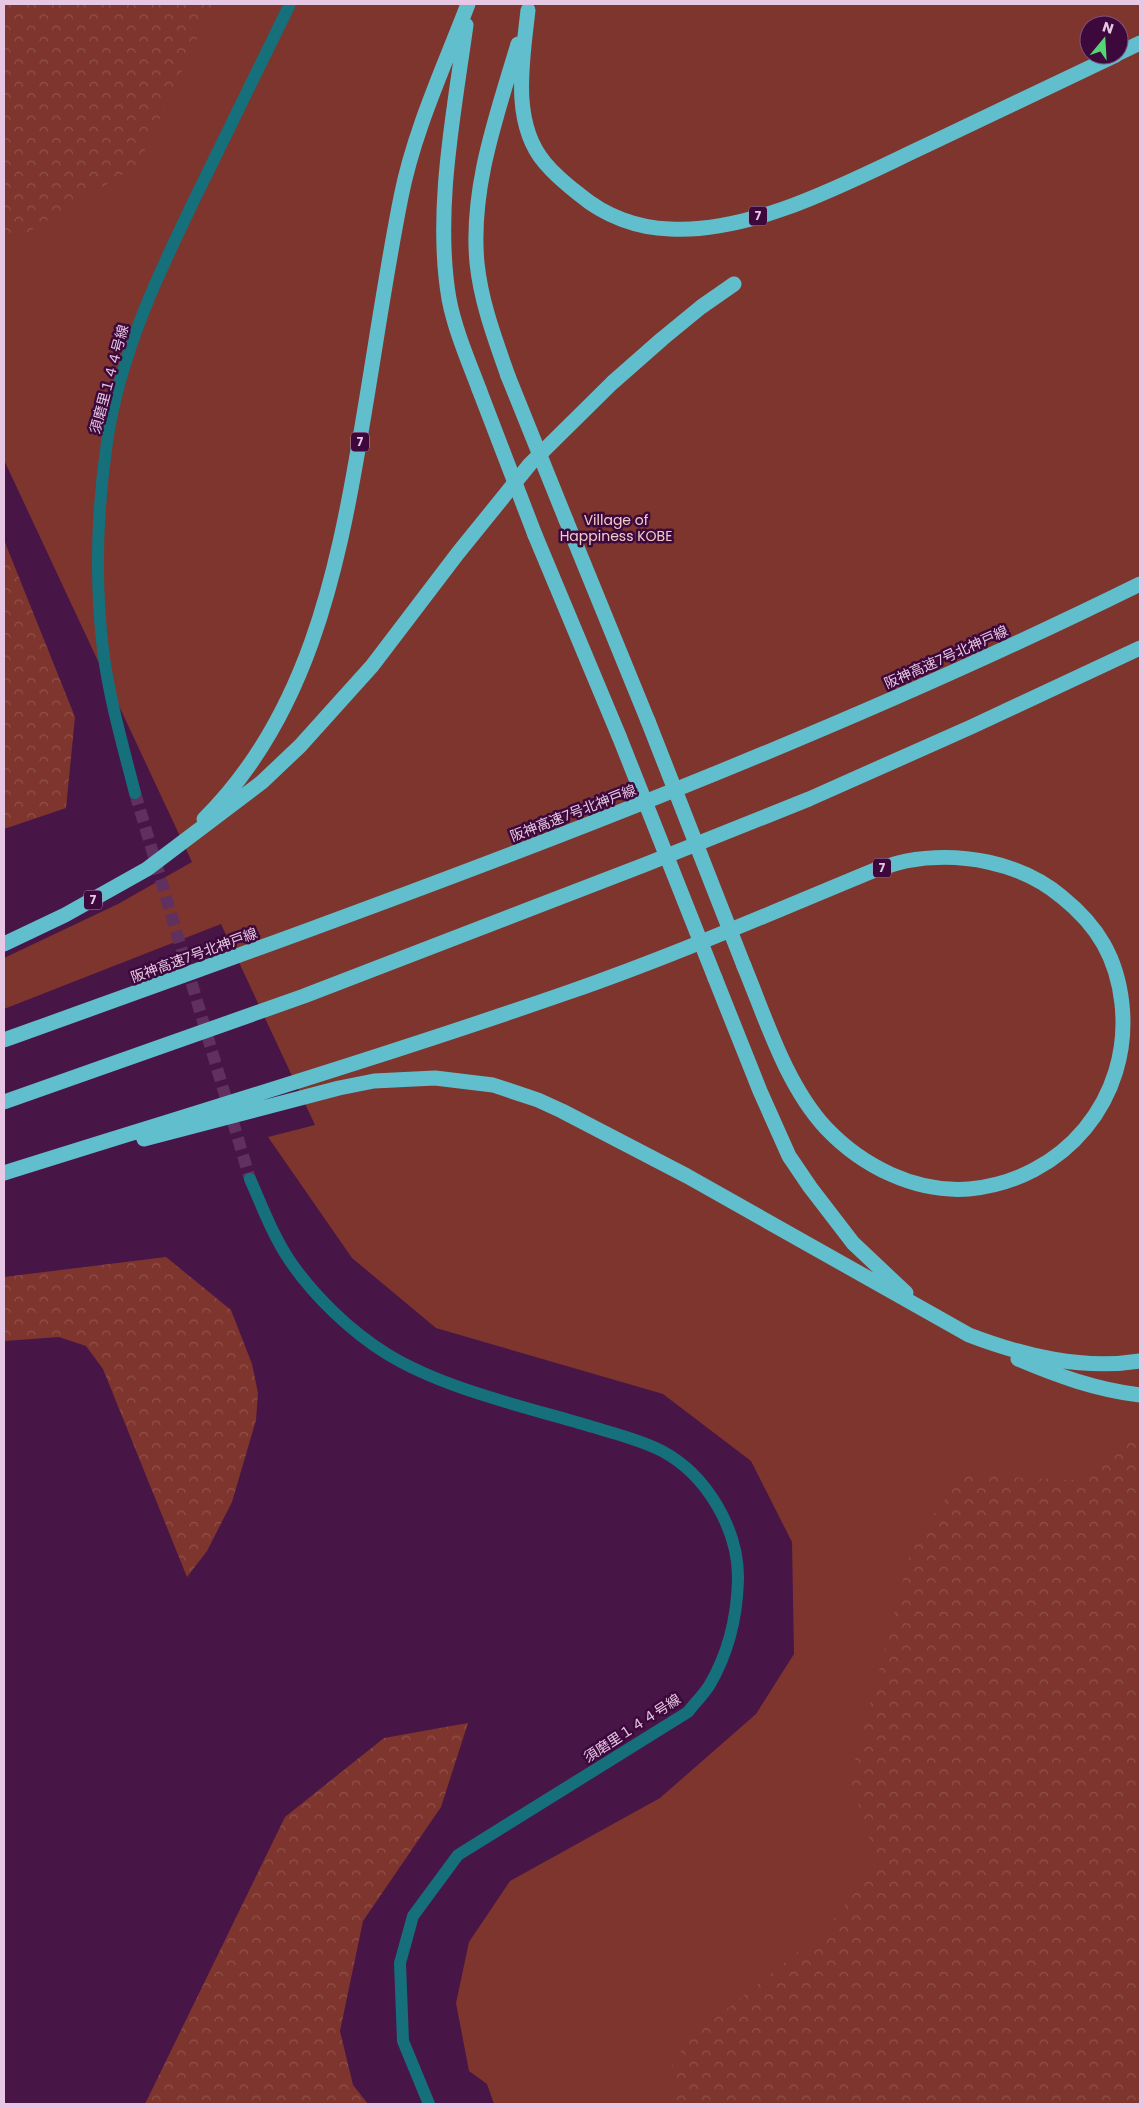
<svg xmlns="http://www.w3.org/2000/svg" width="1144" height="2108" font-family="Poppins,'Noto Sans JP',sans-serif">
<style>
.green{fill:#7e352d;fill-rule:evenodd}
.forest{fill:url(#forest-crowns)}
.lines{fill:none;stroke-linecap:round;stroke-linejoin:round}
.minor-tunnel{stroke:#60305f;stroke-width:12;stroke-dasharray:12 6;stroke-linecap:butt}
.minor{stroke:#15707c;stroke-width:12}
.highway{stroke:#61becc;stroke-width:15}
.highway-bridge{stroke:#61becc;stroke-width:15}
.labels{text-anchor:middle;stroke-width:5;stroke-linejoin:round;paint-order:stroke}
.shield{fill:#3d093c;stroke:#b48fb2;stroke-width:1}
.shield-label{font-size:12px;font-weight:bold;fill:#e7c8e4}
.street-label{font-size:14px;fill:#e7c8e4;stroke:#3d093c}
.park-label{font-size:14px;fill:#eeccc7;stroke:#3d093c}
</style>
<defs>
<pattern id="forest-crowns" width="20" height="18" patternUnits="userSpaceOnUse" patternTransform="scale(1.25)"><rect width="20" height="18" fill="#7e352d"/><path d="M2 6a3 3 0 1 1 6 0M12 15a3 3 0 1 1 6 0" fill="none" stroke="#90514b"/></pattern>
</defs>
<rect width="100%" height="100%" fill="#481547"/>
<path class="green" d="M4 4H1140V2104H494L487 2084 469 2071 456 2003 469 1942 510 1881 660 1798 756 1714 794 1654 792 1542 751 1461 663 1394 436 1328 352 1258 268 1137 315 1125 221 924 4 1009V958L118 904 192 862 4 460ZM1089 25H1119V55H1089Z"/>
<path class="forest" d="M4 4H213L138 165 4 247Z
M4 540 75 717 66 808 4 829Z
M166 1257 231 1310 252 1364 258 1393 256 1420 232 1502 207 1551 187 1577 103 1369 86 1346 59 1337 4 1341V1277Z
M1136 1430H1140V2104H678L675 2096 672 2066 687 2041 824 1931 878 1864 850 1779 914 1540 964 1475 1072 1480Z
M468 1723 441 1807 363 1921 340 2031 353 2085 368 2104H145L285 1817 384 1738Z"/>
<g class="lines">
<path class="minor-tunnel" d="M135 793 250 1179"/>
<path class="minor" d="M135 793C123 746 109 698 103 650 95 582 97 510 107 442 120 352 161 268 200 188 230 126 260 65 290 4
M250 1179C262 1206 273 1236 290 1261 314 1296 350 1331 387 1354 446 1390 527 1407 593 1427 616 1434 641 1440 662 1451 707 1475 739 1530 738 1580 737 1617 728 1654 709 1686 703 1695 695 1703 688 1712L458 1855 413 1916 400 1963 403 2041 429 2104"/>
<path class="highway" d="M528 10C523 58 510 122 545 163 555 175 567 185 580 195 605 216 637 228 670 229 754 234 852 180 927 145 990 115 1053 85 1116 55
M466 25C454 113 434 211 449 299 455 330 468 360 479 389
M1119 53 1140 43
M508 376C495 339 481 302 477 263 470 188 497 115 518 44
M566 520 648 721
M535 535 619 736
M204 819C306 718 337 575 360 438 374 358 385 277 401 197 414 131 444 67 468 4
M4 944 65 915 147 869 262 782 300 746 372 666 458 553 530 464 612 383 662 339 701 307 734 284
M715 978 760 1091 789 1156 810 1187 853 1243 906 1293
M4 1040C388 902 773 765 1140 584
M4 1102 304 996 644 865 809 799 971 727 1140 648
M144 1139 339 1088 374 1081 435 1078 493 1085 538 1100 562 1111 687 1176 969 1335C1024 1356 1082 1370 1140 1361
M4 1173C192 1114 382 1057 569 992 673 956 773 912 875 870 885 867 896 863 906 861 959 851 1021 862 1062 897 1098 926 1117 958 1122 1004 1132 1099 1064 1180 969 1189 915 1193 862 1166 826 1128 786 1085 766 1019 744 966
M1018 1359C1058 1376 1097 1390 1140 1395"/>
<path class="highway-bridge" d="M508 376 566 520
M479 389 535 535
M648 721 744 966
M619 736 715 978"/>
</g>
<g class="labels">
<g class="shield">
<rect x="749" y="206.5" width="18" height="19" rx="4"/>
<rect x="351" y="432.5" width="18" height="19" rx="4"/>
<rect x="873" y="858.5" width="18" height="19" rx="4"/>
<rect x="84" y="890.5" width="18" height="19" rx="4"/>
</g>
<g class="shield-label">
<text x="758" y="220">7</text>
<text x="360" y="446">7</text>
<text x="882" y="872">7</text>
<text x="93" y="904">7</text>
</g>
<g class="street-label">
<text transform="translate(109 379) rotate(-75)" y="5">須磨里１４４号線</text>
<text transform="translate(946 657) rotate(-24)" y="5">阪神高速7号北神戸線</text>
<text transform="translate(573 813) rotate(-21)" y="5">阪神高速7号北神戸線</text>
<text transform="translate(194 955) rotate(-20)" y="5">阪神高速7号北神戸線</text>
<text transform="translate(632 1728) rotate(-33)" y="5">須磨里１４４号線</text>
</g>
<g class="park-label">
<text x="616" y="525">Village of<tspan x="616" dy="16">Happiness KOBE</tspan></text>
</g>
</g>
<rect width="1144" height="2108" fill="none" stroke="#e7c8e4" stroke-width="10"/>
<g transform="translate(1104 40) rotate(18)"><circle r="24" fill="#3d093c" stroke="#81557f"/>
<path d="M0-4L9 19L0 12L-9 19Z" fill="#53d673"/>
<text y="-8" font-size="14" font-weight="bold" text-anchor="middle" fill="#e7c8e4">N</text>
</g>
</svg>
